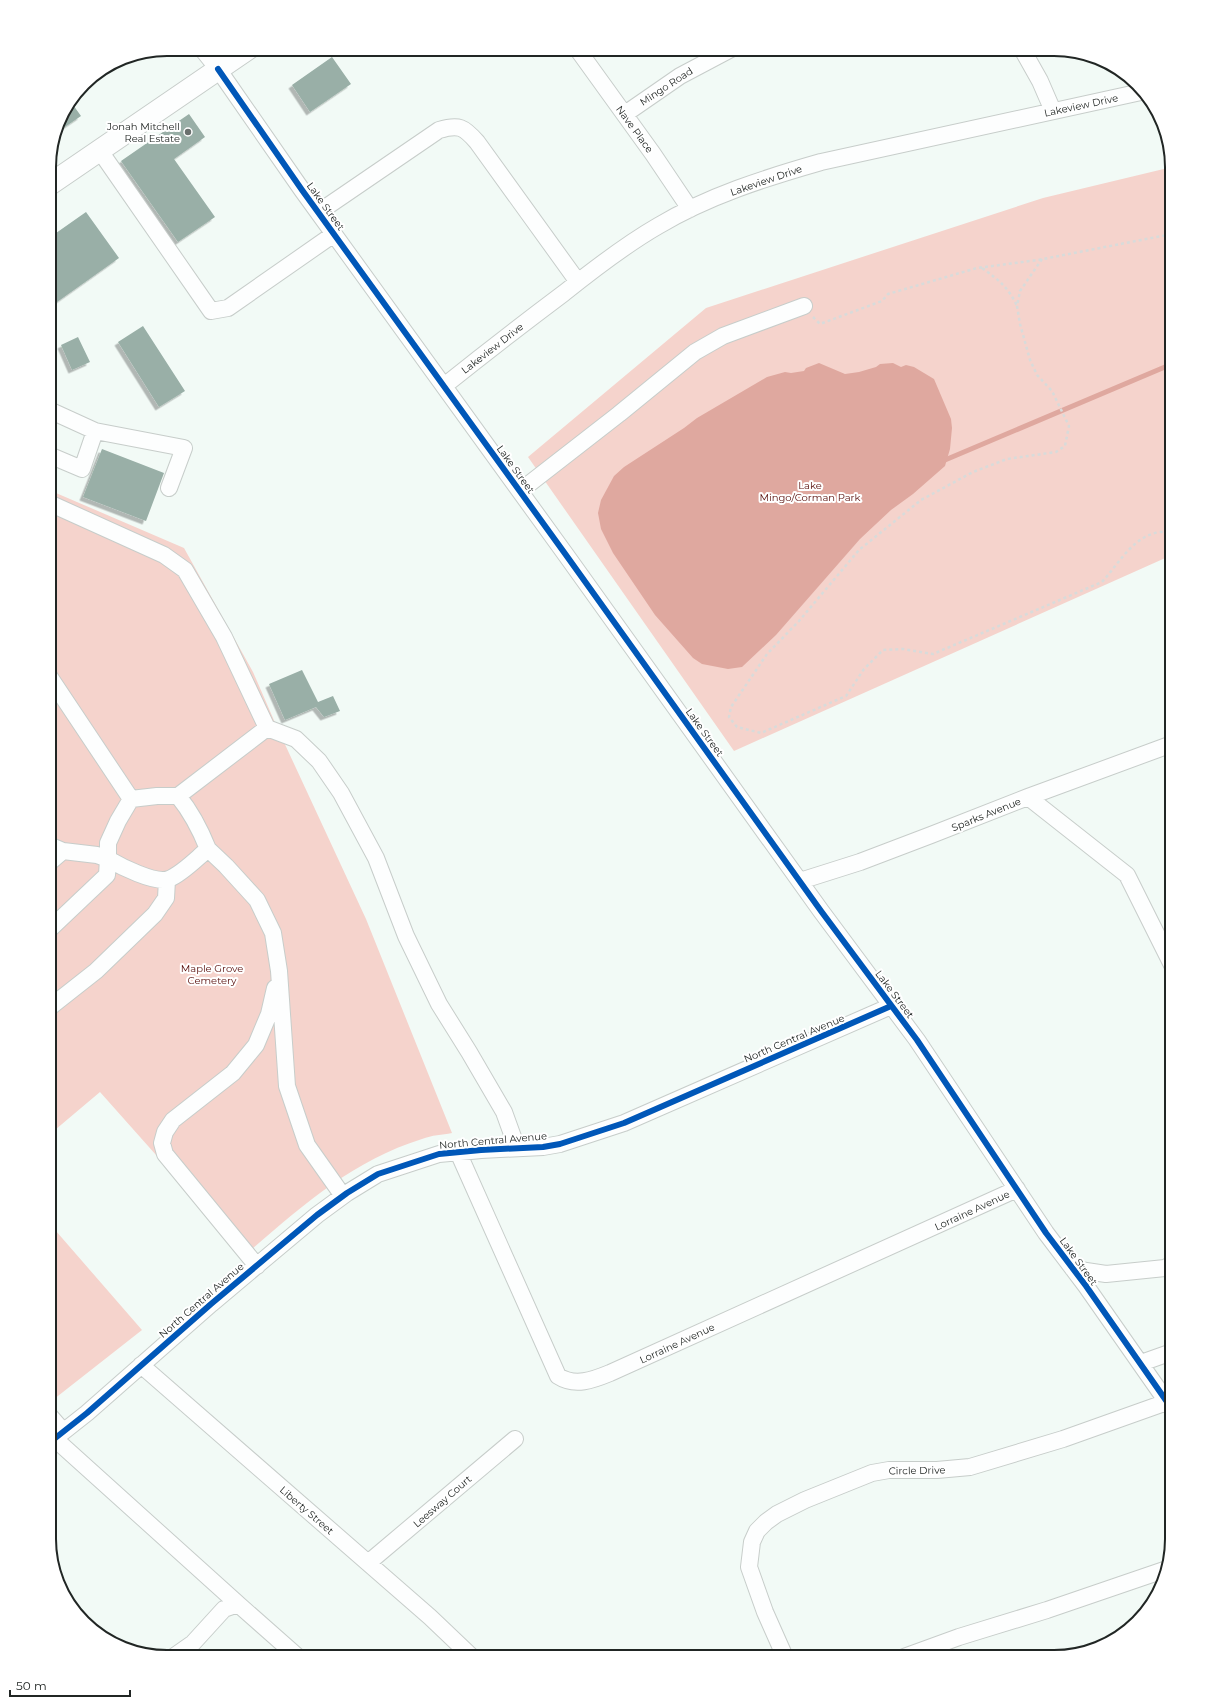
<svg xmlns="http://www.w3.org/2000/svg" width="1221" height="1706" font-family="Montserrat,sans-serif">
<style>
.green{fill:#f5d3cc}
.water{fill:#dfa89f}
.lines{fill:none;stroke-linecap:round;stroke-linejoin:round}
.stream{stroke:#dfa89f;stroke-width:5}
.building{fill:#99afa7;filter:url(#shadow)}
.minor-casing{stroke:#c7cdca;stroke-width:18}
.major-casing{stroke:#c7cdca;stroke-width:23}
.path{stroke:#d8dbda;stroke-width:2.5;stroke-dasharray:3 3;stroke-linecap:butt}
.minor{stroke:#fdfefe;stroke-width:16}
.major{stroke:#fdfefe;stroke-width:21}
.cycleway-casing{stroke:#fff;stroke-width:8}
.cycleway{stroke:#0057b8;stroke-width:6}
.poi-dot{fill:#6a706e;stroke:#fff;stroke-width:1.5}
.labels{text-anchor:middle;stroke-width:4;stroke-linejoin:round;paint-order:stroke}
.street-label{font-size:10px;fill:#212624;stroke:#fff}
.poi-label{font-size:10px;fill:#212624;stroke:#fff;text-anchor:end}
.park-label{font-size:10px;fill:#590f0c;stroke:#fff}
.rim{fill:none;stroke:#212624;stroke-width:2}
</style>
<defs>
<filter id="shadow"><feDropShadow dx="-3.5" dy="3.5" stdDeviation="0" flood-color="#0004"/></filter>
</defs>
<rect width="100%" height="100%" fill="#f2faf6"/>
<path class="green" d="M1172 167V555L734 751 528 457 706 308 1043 198Z
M49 490 184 548 253 672 276 725 366 919 452 1133C442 1135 432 1135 422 1139 351 1161 300 1208 245 1255L100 1092 49 1135Z
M49 1223 142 1330 49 1403Z"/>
<path class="water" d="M819 363 845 374 859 372 876 367 880 364 893 363 901 367 906 365 914 367 934 379 951 419 952 428 950 449 945 466 913 494 891 510 860 539 776 635 742 667 728 669 702 664 693 658 655 615 613 553 601 529 598 513 601 500 614 476 624 467 684 428 697 418 767 377 785 372 791 373 804 371 806 368Z"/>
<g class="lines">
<path class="stream" d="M945 460 1172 364"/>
</g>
<path class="building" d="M332 57 351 84 310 112 292 85Z
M71 102 81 116 56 133 61 115Z
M189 114 205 137 174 159 215 217 178 242 121 161Z
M86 212 119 258 57 302 49 292V238Z
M143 326 185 391 159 407 118 342Z
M78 337 90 362 72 370 61 345Z
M102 449 164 473 146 521 83 497Z
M302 670 318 702 333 696 340 711 324 717 316 707 285 720 269 684Z"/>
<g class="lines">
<defs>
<path id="minor" d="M202 49 218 69 302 190 566 555 821 911 917 1040 1046 1233 1086 1286 1172 1409
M1022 49 1040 81 1053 111
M578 50 653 154 690 209
M625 114 680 76 731 49
M100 151 211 311 228 308 334 234
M319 212 439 130C459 124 464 127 477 142L578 282
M444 386C484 354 524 323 564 293 594 269 625 245 658 226 708 196 765 178 821 162L1141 92
M49 410 95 431 184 448 169 488
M49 455 82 469 95 431
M520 491 619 414 695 352 723 336 804 306
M49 503 164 555 185 570 224 637 267 728 178 796
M49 676 131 799
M267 728 296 739 319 761 341 793 376 858 406 936 439 1004 469 1052 504 1112 517 1148
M157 796H178C192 813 200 829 208 849 196 859 183 873 169 879 155 884 120 866 108 859V843L118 821 131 799Z
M1028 797 1127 875 1172 965
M208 849 226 866 257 900 273 933 279 971 287 1086 307 1145 343 1196
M49 863 63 851
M800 881 860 862 931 835 1028 797 1172 744
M49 930 107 875 108 859 97 855 63 851 49 845
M49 1008 96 971 155 914 166 898 167 880
M458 1152 558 1376C575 1387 593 1380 610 1373L1017 1189
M257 1266 165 1154 162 1143 165 1132 173 1120 233 1073 256 1045 269 1014 275 988
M1073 1269 1106 1274 1165 1268 1172 1264
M1141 1363 1172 1352
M141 1365 430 1617 472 1657
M49 1415 63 1431
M55 1439 238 1604
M49 1443 87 1413 211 1304 317 1215 347 1193 378 1174 439 1154 481 1150 543 1147 560 1144 624 1123 891 1006
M368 1563 515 1439
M173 1657 193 1643 224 1609 238 1604 298 1657
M785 1657 765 1612 749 1567 752 1542 757 1531 766 1522 777 1514 805 1500 872 1473 889 1470H937L970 1467 1063 1439 1167 1402
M904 1657 959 1637 1047 1610 1164 1570"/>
<path id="major" d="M49 185 248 49"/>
</defs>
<use href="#minor" class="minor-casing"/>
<use href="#major" class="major-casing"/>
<path class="path" d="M1042 259 1020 291 1017 306 1020 324 1030 360 1037 375 1052 391 1069 426 1065 446 1056 452 1007 459 973 472 921 500 859 550 799 621 767 654 731 707 729 717 737 727 761 733 846 696 864 669 883 650 903 649 933 654 1102 582C1122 560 1137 528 1172 532
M982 268C999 280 1008 287 1017 306
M813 317 820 324 882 301 888 294 977 268 1038 260 1172 234"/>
<use href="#minor" class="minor"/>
<use href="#major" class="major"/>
<defs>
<path id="cycleway" d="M218 69 302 190 566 555 821 911 917 1040 1046 1233 1086 1286 1172 1409
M49 1443 87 1413 211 1304 317 1215 347 1193 378 1174 439 1154 481 1150 543 1147 560 1144 624 1123 891 1006"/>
</defs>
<use href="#cycleway" class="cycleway-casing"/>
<use href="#cycleway" class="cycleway"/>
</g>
<circle class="poi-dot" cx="188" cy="132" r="4"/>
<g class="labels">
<g class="street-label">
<text transform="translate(666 86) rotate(-33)" y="4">Mingo Road</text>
<text transform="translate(1081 105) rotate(-12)" y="4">Lakeview Drive</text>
<text transform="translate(635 129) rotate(54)" y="4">Nave Place</text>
<text transform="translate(766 180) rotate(-19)" y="4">Lakeview Drive</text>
<text transform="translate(326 206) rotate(54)" y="4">Lake Street</text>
<text transform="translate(492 348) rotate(-38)" y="4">Lakeview Drive</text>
<text transform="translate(516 469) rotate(54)" y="4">Lake Street</text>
<text transform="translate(705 732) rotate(54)" y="4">Lake Street</text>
<text transform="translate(986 814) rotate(-22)" y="4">Sparks Avenue</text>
<text transform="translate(895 994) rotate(53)" y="4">Lake Street</text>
<text transform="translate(794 1038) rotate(-23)" y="4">North Central Avenue</text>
<text transform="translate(493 1140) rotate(-5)" y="4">North Central Avenue</text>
<text transform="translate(972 1210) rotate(-25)" y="4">Lorraine Avenue</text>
<text transform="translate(1079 1261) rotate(54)" y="4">Lake Street</text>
<text transform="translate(201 1300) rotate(-41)" y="4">North Central Avenue</text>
<text transform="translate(677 1343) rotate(-25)" y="4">Lorraine Avenue</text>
<text transform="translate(917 1470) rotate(-1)" y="4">Circle Drive</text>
<text transform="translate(442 1501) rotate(-41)" y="4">Leesway Court</text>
<text transform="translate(307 1510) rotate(41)" y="4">Liberty Street</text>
</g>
<g class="poi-label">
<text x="180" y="130">Jonah Mitchell<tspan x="180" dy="12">Real Estate</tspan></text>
</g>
<g class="park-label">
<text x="810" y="489">Lake<tspan x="810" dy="12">Mingo/Corman Park</tspan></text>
<text x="212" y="972">Maple Grove<tspan x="212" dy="12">Cemetery</tspan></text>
</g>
</g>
<path d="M0 0H1221V1706H0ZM167 56H1054A111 111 0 0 1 1165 167V1539A111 111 0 0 1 1054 1650H167A111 111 0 0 1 56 1539V167A111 111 0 0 1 167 56Z" fill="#fff" fill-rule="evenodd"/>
<path class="rim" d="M167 56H1054A111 111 0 0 1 1165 167V1539A111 111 0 0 1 1054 1650H167A111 111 0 0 1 56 1539V167A111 111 0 0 1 167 56Z"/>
<path d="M10 1690v6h120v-6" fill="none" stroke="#212624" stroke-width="2"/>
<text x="16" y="1690" font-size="12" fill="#212624" stroke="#ffffff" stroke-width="3" paint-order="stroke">50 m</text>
</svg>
